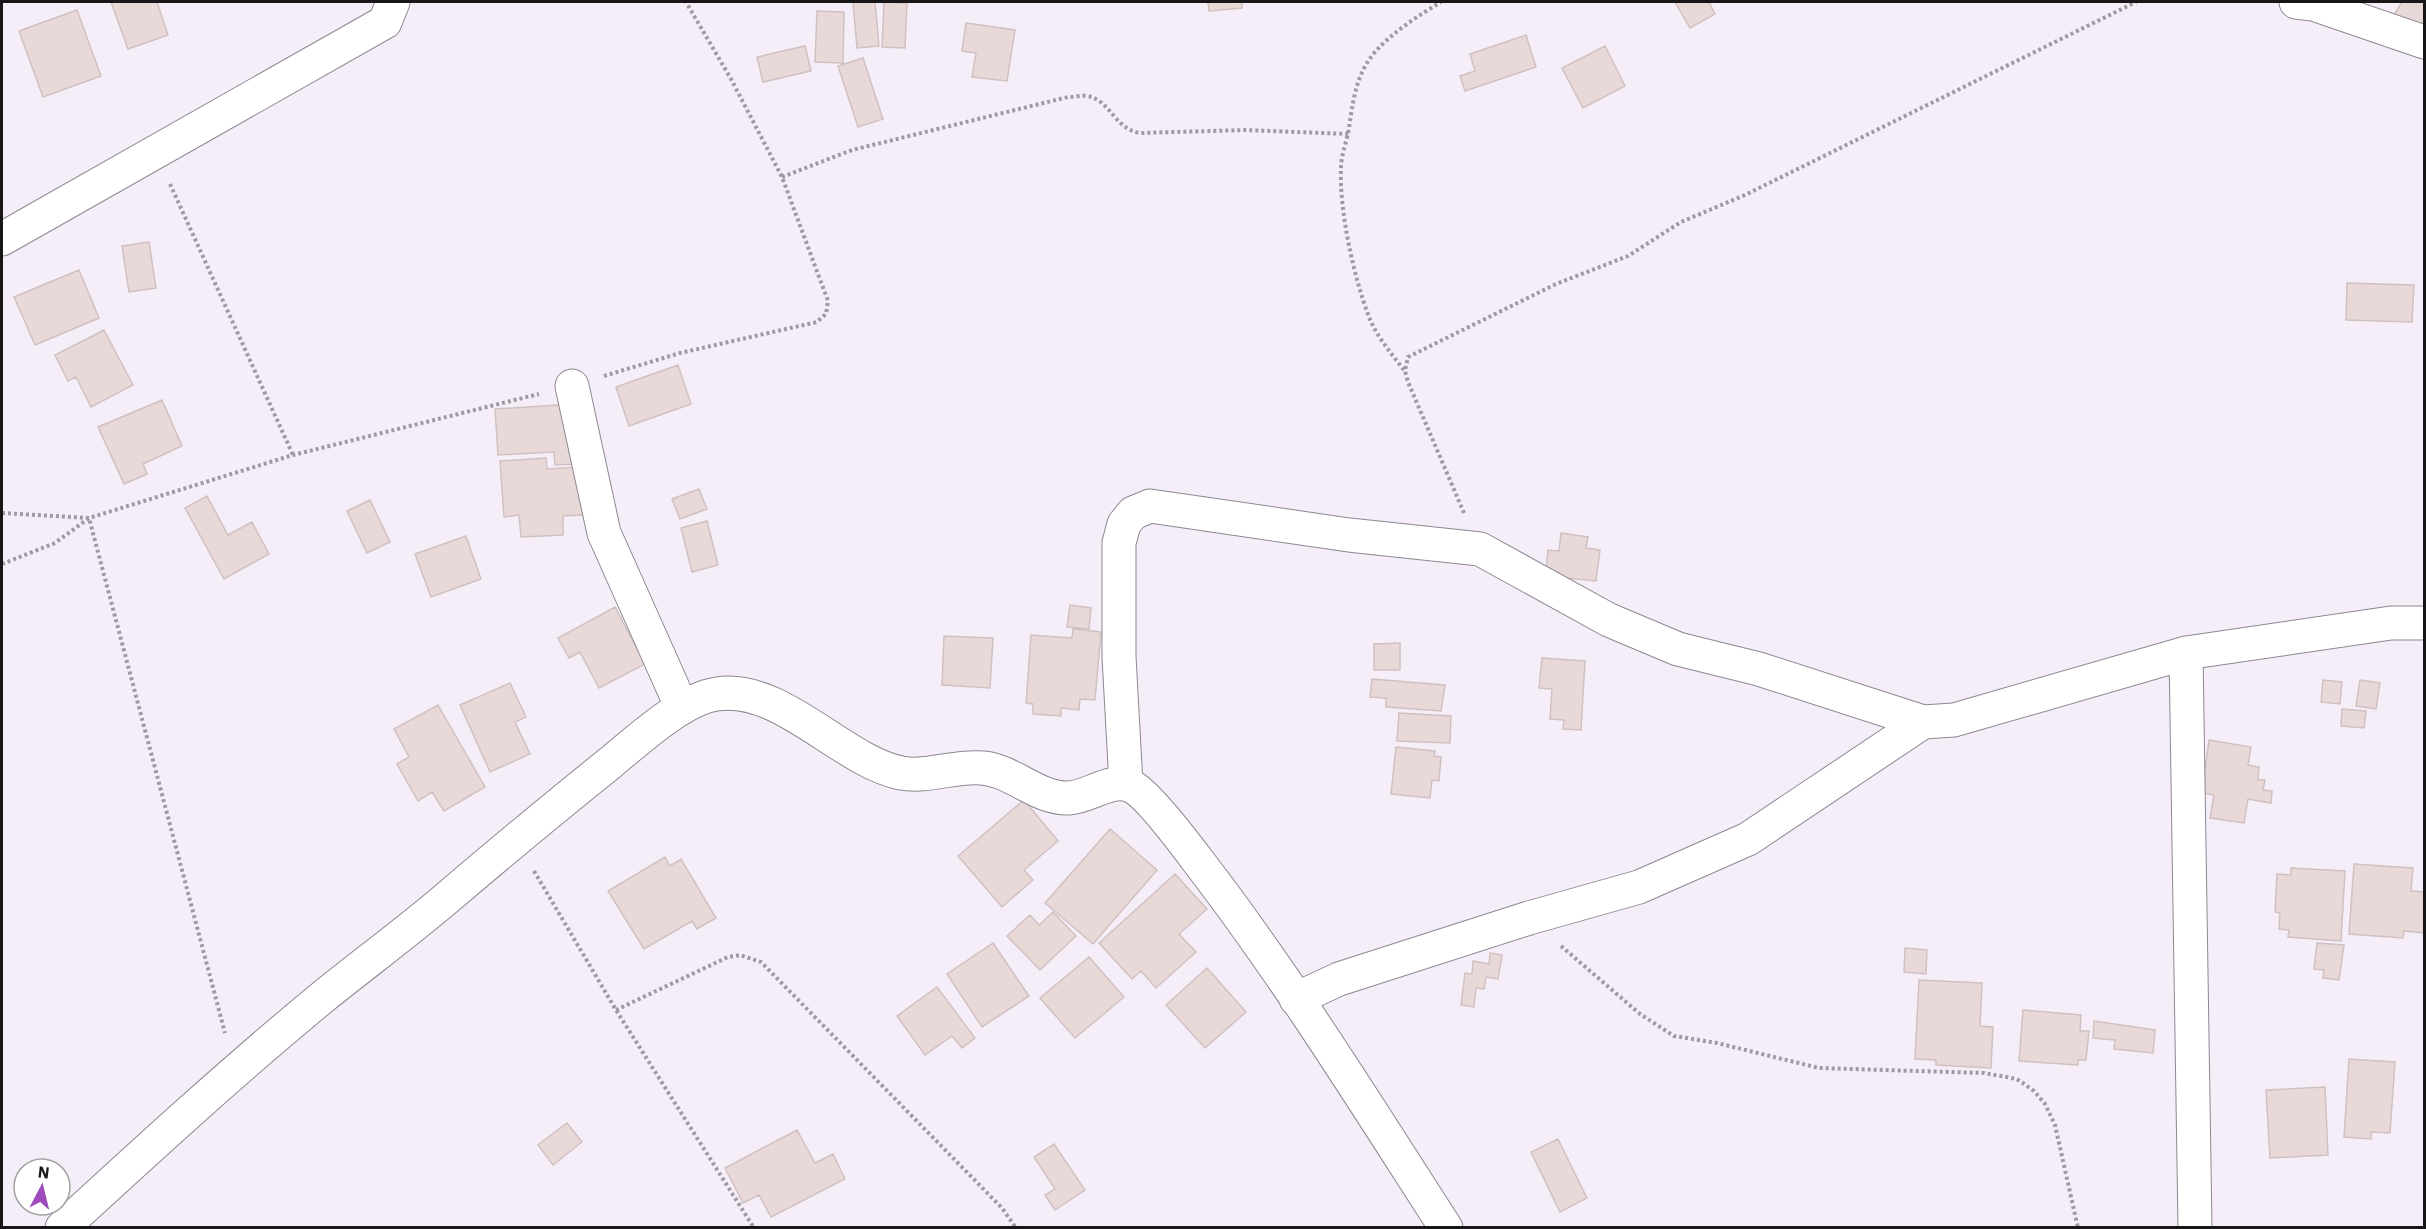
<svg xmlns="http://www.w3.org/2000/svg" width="2426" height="1229" font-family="'IBM Plex Sans',sans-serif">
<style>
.building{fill:#e8d9d8;stroke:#d0c1c0;stroke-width:1.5}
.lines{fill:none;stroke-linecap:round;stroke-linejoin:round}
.minor-casing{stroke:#8d8791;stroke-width:35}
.path{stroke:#9f99a1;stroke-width:4;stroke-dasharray:3 3;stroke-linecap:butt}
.minor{stroke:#fff;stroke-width:33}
</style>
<rect width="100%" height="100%" fill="#f5eef9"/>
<path class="building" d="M111 2H157L168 35 128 49Z
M853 2H875L879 46 857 48Z
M884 2 907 3 905 48 882 47Z
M1208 2H1242V8L1209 11Z
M1675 2H1709L1715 14 1690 28Z
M2402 2H2424V34L2391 20Z
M77 10 101 76 43 97 19 31Z
M817 11 844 12 843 63 815 62Z
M966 23 1015 30 1007 81 972 77 976 53 962 51Z
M1526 35 1536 67 1465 91 1460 76 1475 71 1470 54Z
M805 46 811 71 763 82 757 57Z
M1605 46 1625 86 1583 108 1562 68Z
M863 58 883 119 858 127 838 66Z
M149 242 156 288 129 292 122 246Z
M79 270 99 318 35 345 14 297Z
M2347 283 2414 285 2412 322 2346 320Z
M104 330 133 385 91 407 76 377 68 381 55 355Z
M678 365 691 404 629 426 616 387Z
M162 400 182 446 143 464 147 474 124 484 98 427Z
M573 404 578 464 555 465 554 452 498 455 495 409Z
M546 458 547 469 579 467 583 515 563 516V535L521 537 519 515 504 517 500 461Z
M699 489 707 509 680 519 672 499Z
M207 496 228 535 252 522 269 554 224 579 185 508Z
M370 500 390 542 367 553 347 511Z
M707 521 718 565 692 572 681 528Z
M1561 533 1588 537 1586 548 1600 550 1596 581 1556 577 1557 572 1546 571 1548 550 1559 551Z
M466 536 481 579 431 597 415 554Z
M1070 605 1091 608 1089 629 1067 627Z
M615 607 645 664 599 688 580 652 569 658 558 638Z
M1073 629 1101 632 1095 700 1080 699 1079 710 1061 708V716L1033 714V704L1026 703 1031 635 1072 638Z
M944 636 993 638 990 688 942 685Z
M1400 643V670H1374V644Z
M1542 658 1585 661 1581 730 1563 729 1564 720 1550 719 1552 689 1539 688Z
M1372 679 1445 685 1441 711 1386 707V698L1370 697Z
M2323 680 2342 682 2340 704 2321 702Z
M2360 680 2380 683 2376 709 2356 706Z
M510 683 526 717 515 722 530 754 490 772 460 705Z
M438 705 485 787 444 811 432 792 418 801 397 764 409 757 394 729Z
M2342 709 2366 711 2364 728 2341 726Z
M1399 713 1451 716 1450 743 1397 741Z
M2209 740 2251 747 2248 765 2259 767 2258 780H2265L2263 790 2272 791 2271 803 2248 799 2244 823 2210 818 2214 795 2202 793Z
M1396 747 1435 751 1434 756 1441 757 1439 781 1432 780 1430 798 1391 794Z
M1024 800 1058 841 1024 870 1033 880 1002 907 958 856Z
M1110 829 1157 870 1093 944 1045 903Z
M665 857 670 866 681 859 716 918 697 929 692 921 644 949 608 891Z
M2354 864 2413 868 2411 891 2424 892V933L2404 931 2403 938 2349 934Z
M2291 868 2345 871 2341 941 2288 937 2289 930 2279 929 2280 913 2275 912 2277 874 2291 875Z
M1175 874 1207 909 1179 934 1196 952 1156 988 1141 971 1132 979 1099 943Z
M1053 912 1076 936 1040 970 1007 936 1030 915 1039 925Z
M993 943 1029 996 982 1027 947 974Z
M2317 943 2344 945 2339 980 2323 978 2324 970 2314 969Z
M1905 948 1927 950 1926 974 1904 972Z
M1490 953 1502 955 1498 979 1486 977 1484 989 1476 988 1474 1007 1461 1005 1465 973 1472 974 1473 961 1489 964Z
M1089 957 1124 997 1075 1038 1040 998Z
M1207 968 1246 1012 1205 1048 1166 1005Z
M1919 980 1982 983 1980 1026 1993 1027 1991 1068 1936 1065V1060L1915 1059Z
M937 987 975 1038 962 1048 952 1036 925 1055 897 1016Z
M2023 1010 2081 1015 2080 1031H2089L2086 1060H2078V1065L2019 1061Z
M2094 1021 2155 1030 2153 1053 2114 1049 2115 1040 2093 1038Z
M2349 1059 2395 1062 2390 1133 2371 1132V1139L2344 1137Z
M2325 1087 2328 1155 2270 1158 2266 1090Z
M567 1123 582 1142 553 1165 538 1145Z
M797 1130 815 1163 833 1154 845 1179 771 1217 759 1195 743 1203 725 1168Z
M1558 1139 1587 1198 1560 1212 1531 1152Z
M1054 1144 1085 1190 1055 1210 1045 1195 1055 1189 1034 1157Z"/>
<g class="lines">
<defs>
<path id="minor" d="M2296 2 2313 4 2424 42
M2 239 385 22 393 2
M572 386 604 533 682 708
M2186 653 2195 1228
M1126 784 1119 657V543L1124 524 1133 513 1150 506 1349 535 1480 549 1609 620 1678 649 1759 669 1923 722 1954 720 2186 653 2391 623H2424
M1296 999 1339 979 1529 918 1639 887 1748 839 1923 722
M62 1228C148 1149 234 1070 324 996 365 963 407 932 447 898 501 852 555 807 610 763 638 740 682 699 717 694 781 684 842 761 901 773 929 778 955 765 983 768 1014 771 1037 799 1069 798 1089 797 1112 777 1131 786 1147 793 1186 845 1198 861 1288 978 1366 1104 1446 1228"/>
</defs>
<use href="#minor" class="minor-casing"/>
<path class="path" d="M782 177 852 150 1068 97C1074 97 1081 95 1087 96 1111 100 1114 129 1140 133L1245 130 1349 134
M170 184 293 455
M1404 370C1391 353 1377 337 1369 317 1354 278 1339 210 1341 168 1341 155 1347 141 1349 128 1353 101 1356 73 1376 51 1393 32 1419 15 1441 2
M604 376 680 353 817 322 826 314 828 301 782 177 731 79 686 2
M2 513 89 518 293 455 539 394
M1464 513 1408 382 1405 371 1408 357 1556 284 1628 256 1681 222 1745 195 2136 2
M2 564 55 543 89 518 225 1033
M534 871 616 1010 754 1228
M1561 946 1640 1014 1674 1036 1717 1043 1819 1068 1984 1073 2017 1079 2034 1091 2045 1104 2055 1125 2078 1228
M616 1010 728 957 740 955 761 962 1002 1208 1016 1228"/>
<use href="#minor" class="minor"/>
</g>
<rect width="2426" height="1229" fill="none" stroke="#19161a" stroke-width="6"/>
<g transform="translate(42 1187) rotate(7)"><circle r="28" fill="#ffffff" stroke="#a3a2a3" stroke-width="1.5"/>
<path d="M0-4.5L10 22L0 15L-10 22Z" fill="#9e4cbb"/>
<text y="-9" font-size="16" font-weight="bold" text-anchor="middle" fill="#19161a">N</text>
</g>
</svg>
